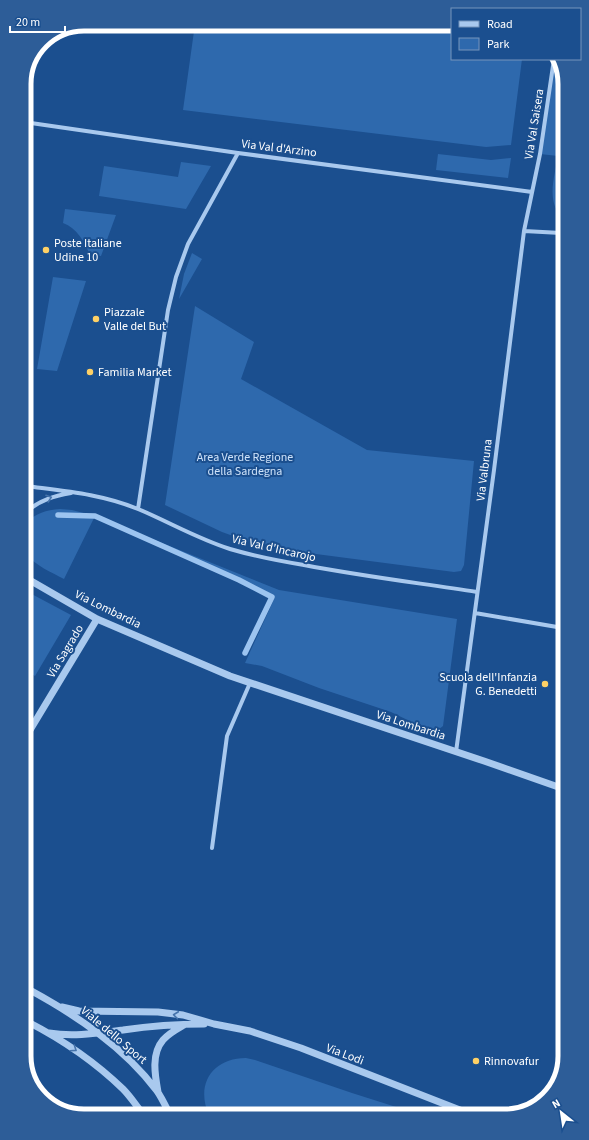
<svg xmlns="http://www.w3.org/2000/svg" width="589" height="1140" font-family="'Source Sans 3',sans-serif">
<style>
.green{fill:#2e69ad}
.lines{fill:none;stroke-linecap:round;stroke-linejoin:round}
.stream{stroke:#9cc4f0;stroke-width:5.5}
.minor{stroke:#a9c9ee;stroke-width:4}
.tertiary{stroke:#a9c9ee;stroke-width:7}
.oneway{stroke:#4674ac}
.poi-dot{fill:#ffd166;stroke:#1b4f8f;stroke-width:1.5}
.labels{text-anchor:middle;stroke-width:4;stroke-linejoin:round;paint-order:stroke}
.street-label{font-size:12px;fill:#fff;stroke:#1b4f8f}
.poi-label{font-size:12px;fill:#fff;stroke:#1b4f8f;text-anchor:start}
.park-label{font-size:12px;fill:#cfe3fa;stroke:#1b4f8f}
.rim{fill:none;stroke:#fff;stroke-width:5}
</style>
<rect width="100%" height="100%" fill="#1b4f8f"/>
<path class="green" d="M195 24H452V59H522L511 145 486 147 183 110Z
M554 59H559L561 61V216C546 200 555 175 558 156L540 154Z
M438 154 491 160 511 158 508 178 436 170Z
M181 162 211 166 186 209 99 196 104 166 178 177Z
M65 209 116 215 101 256 90 255C84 241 77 228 63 223Z
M192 253 202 259 179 299 184 274Z
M53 277 86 281 57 371 37 369Z
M195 306 254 342 241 379 367 450 474 461 464 565 461 571 454 572 316 554 247 541 222 532 165 505Z
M60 509 72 510 95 516 279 590 457 619 443 726 439 729 430 731 391 712 319 688 262 666 245 663 275 597 95 516 64 579C51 572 36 566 26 554V523C36 513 46 510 60 509Z
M26 591 71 615 35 676 27 671Z
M246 1058 255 1060 352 1093 415 1113 209 1115C195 1084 213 1058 246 1058Z"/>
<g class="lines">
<path class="stream" d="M58 515 95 516 239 580 272 597 245 653"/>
<path class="minor" d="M24 122 238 153 532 192
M524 231 561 233
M26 486C64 491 102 494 138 509 169 522 198 539 230 549 254 556 279 561 304 565 361 576 419 583 477 592
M138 509 168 310 176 277 188 244 238 153
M26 512C40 500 54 496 71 493
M475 613 563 628
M456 752 494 470 524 231 540 154 554 59
M212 848 227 736 250 683"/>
<path class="tertiary" d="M26 578 97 619 230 676 484 761 564 789
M27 735 97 619
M28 989C76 1015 124 1047 157 1091 162 1098 166 1107 170 1115
M62 1007 79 1011 158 1012 183 1015 214 1024 250 1031 301 1048 465 1112
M28 1022C63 1040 95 1062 123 1089 131 1097 137 1107 144 1115
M49 1033C74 1037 98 1033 123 1030 150 1026 176 1024 204 1024
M158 1092C155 1075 151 1054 163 1040 169 1033 177 1029 184 1025"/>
</g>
<defs><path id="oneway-chevron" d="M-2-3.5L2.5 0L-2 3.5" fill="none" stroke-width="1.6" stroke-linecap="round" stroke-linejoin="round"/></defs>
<g class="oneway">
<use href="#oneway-chevron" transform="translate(49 498) rotate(-19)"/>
<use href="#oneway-chevron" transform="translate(176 1015) rotate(-173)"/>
<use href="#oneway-chevron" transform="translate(74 1049) rotate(34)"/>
</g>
<g class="poi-dot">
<circle cx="46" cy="250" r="4"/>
<circle cx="96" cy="319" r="4"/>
<circle cx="90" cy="372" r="4"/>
<circle cx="545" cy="684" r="4"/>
<circle cx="476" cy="1061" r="4"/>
</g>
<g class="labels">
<g class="street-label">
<text transform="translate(534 124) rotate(-81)" y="4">Via Val Saisera</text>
<text transform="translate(279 148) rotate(7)" y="4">Via Val d'Arzino</text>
<text transform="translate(484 470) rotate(-83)" y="4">Via Valbruna</text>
<text transform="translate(274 548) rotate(13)" y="4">Via Val d'Incarojo</text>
<text transform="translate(108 609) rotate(26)" y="4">Via Lombardia</text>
<text transform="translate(65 651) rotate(-59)" y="4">Via Sagrado</text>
<text transform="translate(411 725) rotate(18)" y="4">Via Lombardia</text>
<text transform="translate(114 1035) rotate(40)" y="4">Viale dello Sport</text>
<text transform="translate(345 1054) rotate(21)" y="4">Via Lodi</text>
</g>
<g class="poi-label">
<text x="54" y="247">Poste Italiane<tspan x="54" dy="14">Udine 10</tspan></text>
<text x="104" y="316">Piazzale<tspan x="104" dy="14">Valle del But</tspan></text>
<text x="98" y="376">Familia Market</text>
<text x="537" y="681" text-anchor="end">Scuola dell'Infanzia<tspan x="537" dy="14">G. Benedetti</tspan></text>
<text x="484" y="1065">Rinnovafur</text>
</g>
<g class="park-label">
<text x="245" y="461">Area Verde Regione<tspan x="245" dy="14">della Sardegna</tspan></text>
</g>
</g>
<path d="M0 0H589V1140H0ZM84 31H505A53 53 0 0 1 558 84V1056A53 53 0 0 1 505 1109H84A53 53 0 0 1 31 1056V84A53 53 0 0 1 84 31Z" fill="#2d5d98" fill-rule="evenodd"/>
<path class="rim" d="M84 31H505A53 53 0 0 1 558 84V1056A53 53 0 0 1 505 1109H84A53 53 0 0 1 31 1056V84A53 53 0 0 1 84 31Z"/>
<rect x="451" y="8" width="130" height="52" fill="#1b4f8f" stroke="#7695bc"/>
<rect x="459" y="21" width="20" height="6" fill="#a9c9ee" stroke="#7695bc"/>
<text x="487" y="28" font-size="12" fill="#ffffff">Road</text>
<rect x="459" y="38" width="20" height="12" fill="#2e69ad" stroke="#7695bc"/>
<text x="487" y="48" font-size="12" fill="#ffffff">Park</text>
<g transform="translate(561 1112) rotate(330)" stroke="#1b4f8f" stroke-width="3" paint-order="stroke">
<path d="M0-3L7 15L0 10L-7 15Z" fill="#ffffff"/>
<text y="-6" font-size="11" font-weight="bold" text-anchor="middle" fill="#ffffff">N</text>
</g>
<path d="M10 26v6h55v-6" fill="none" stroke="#ffffff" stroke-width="2"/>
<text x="16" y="26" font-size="12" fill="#ffffff" stroke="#1b4f8f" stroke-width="3" paint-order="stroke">20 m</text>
</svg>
